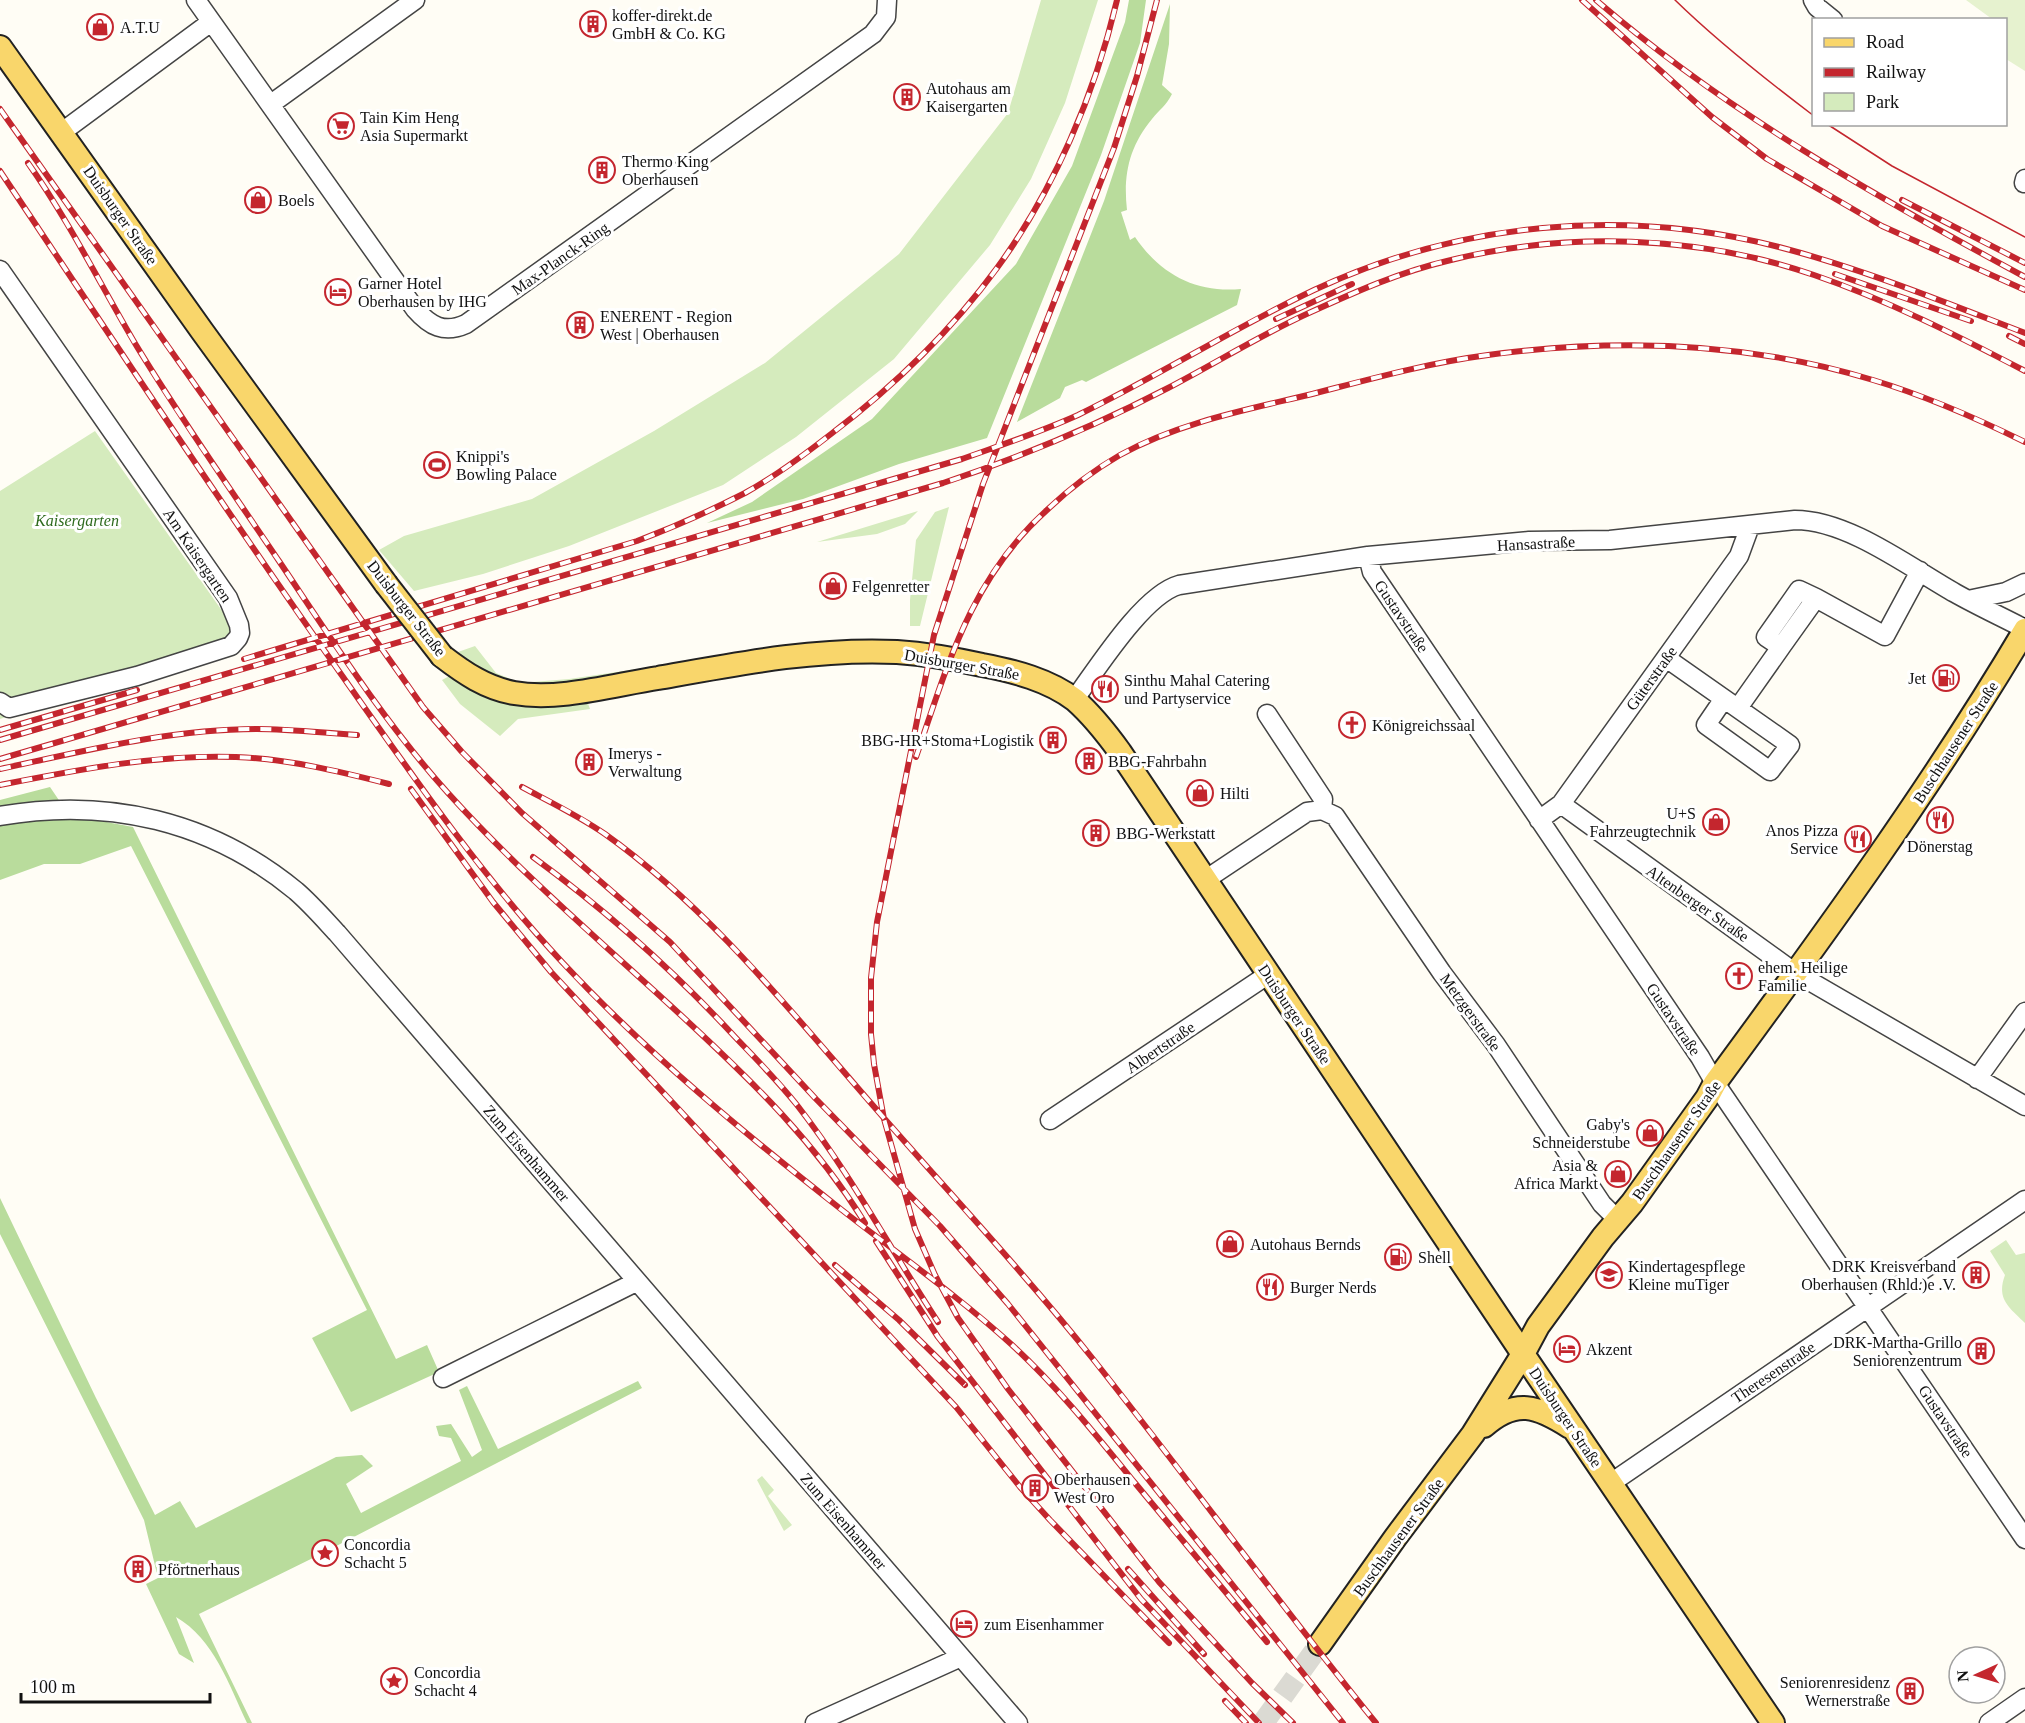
<svg xmlns="http://www.w3.org/2000/svg" width="2025" height="1723" font-family="'Times New Roman',serif">
<style>
.green{fill:#d5ebbd}
.forest{fill:#b9dc9c}
.pitch{fill:#e6f2cf}
.lines{fill:none;stroke-linecap:round;stroke-linejoin:round}
.major-tunnel{stroke:#dbdad3;stroke-width:22;stroke-dasharray:22 11;stroke-linecap:butt}
.minor-casing{stroke:#444;stroke-width:21}
.major-casing{stroke:#222;stroke-width:26}
.minor{stroke:#fff;stroke-width:18}
.major{stroke:#f9d66b;stroke-width:22}
.tram{stroke:#c4262e;stroke-width:1.5}
.rail-casing{stroke:#c4262e;stroke-width:6}
.rail{stroke:#fff;stroke-width:4;stroke-dasharray:11;stroke-linecap:butt}
.major-bridge-casing{stroke:#222;stroke-width:26;stroke-linecap:butt}
.major-bridge{stroke:#f9d66b;stroke-width:22}
.labels{text-anchor:middle;stroke-width:6;stroke-linejoin:round;paint-order:stroke}
.poi-label{font-size:16px;fill:#111;stroke:#fff;text-anchor:start}
.street-label{font-size:16px;fill:#111;stroke:#fff}
.park-label{font-size:16px;font-style:italic;fill:#2f6b1f;stroke:#fff}
</style>
<rect width="100%" height="100%" fill="#fffdf5"/>
<path class="green" d="M1041 0H1098L1065 103 1031 179 990 245 894 359 796 437 723 485 569 546 483 574 414 591 379 550 404 536 532 499 654 431 765 363 899 254 1008 113Z
M95 431 242 639 0 719V491Z
M949 507 920 626H910V600L916 540 935 512Z
M918 511 905 524 877 534 817 542Z
M475 646 496 673 520 683 569 679 726 656 584 693 590 709 518 719 500 736 460 704 442 680 455 673 441 658Z
M2006 1240 2016 1255 2025 1253V1323C2009 1307 1996 1299 2005 1275L1990 1251Z
M762 1476 774 1490 768 1496 792 1525 784 1531 757 1480Z"/>
<path class="forest" d="M1129 0H1146L1140 43 1101 155 987 438 899 464 803 499 707 523 752 502 872 419 1016 264 1072 166 1125 22Z
M1170 4 1169 44 1162 85 1172 94C1166 106 1160 109 1152 119 1129 147 1123 175 1127 210L1121 212 1130 240 1135 237C1161 275 1196 293 1241 289L1237 305 1086 382 1082 380 1065 387 1060 398 1017 422 1104 201Z
M50 787 69 815 133 827 396 1359 427 1345 439 1372 351 1412 312 1338 367 1310 131 846 80 864H44L0 880V800Z
M0 1198 96 1398 155 1515 180 1501 196 1528 336 1457 362 1455 373 1466 346 1484 361 1513 461 1461 451 1438 439 1436 436 1426 451 1424 472 1457 482 1450 459 1390 467 1386 498 1449 638 1381 642 1388 317 1556 199 1614 252 1723H247C229 1685 214 1639 176 1617L194 1663 179 1654 146 1584 158 1578 144 1520 0 1234Z"/>
<path class="pitch" d="M1966 0H2025V71L2006 59V20L1992 19Z"/>
<g class="lines">
<path class="major-tunnel" d="M1263 1723 1320 1644"/>
<defs>
<path id="minor" d="M196 0 415 309C430 326 444 334 466 324L873 34 886 17 887 0
M1813 0 1817 7 1833 20
M271 104 415 0
M62 132 211 22
M2024 183 2025 179
M0 270 228 598 239 625 240 633 238 638 231 646 137 676 9 708 0 702
M1368 556 1372 572 1700 1057 1715 1083 2025 1539
M1816 598 1885 636 1920 571
M1968 600 2006 592 2025 583
M1666 658 1790 745 1770 771 1706 725 1723 700
M1074 700C1097 669 1143 595 1179 585L1368 556 1529 541 1610 540 1795 520C1848 520 1909 567 1955 593 1978 606 2002 617 2025 629
M1738 708 1781 647 1766 637 1799 590 1816 598 1781 647
M1267 714 1323 799 1322 810
M1561 804 1794 972 2025 1106
M0 816C108 797 211 821 296 891 311 904 324 919 337 933L1018 1723
M1539 820 1561 804 1739 556 1750 526
M1205 880 1307 812 1322 810 1335 816 1442 973 1496 1045 1602 1204 1617 1219
M1977 1079 2025 1012
M1050 1120 1269 974
M443 1378 636 1282
M1611 1483 2025 1200
M815 1723 961 1657
M1989 1723 2025 1698"/>
<path id="major" d="M0 47 202 331 386 584
M442 656C464 673 486 688 514 693 559 701 613 685 658 678 736 664 817 648 897 652 926 654 955 659 982 665 1014 671 1049 680 1075 700 1092 715 1107 734 1120 752L1523 1354 1773 1723
M1484 1426C1516 1398 1537 1406 1570 1427
M1320 1644 1395 1538 1473 1434 1523 1354 1538 1326 1603 1237 1632 1203 1707 1098 1715 1083C1824 935 1932 787 2025 630"/>
</defs>
<use href="#minor" class="minor-casing"/>
<use href="#major" class="major-casing"/>
<use href="#minor" class="minor"/>
<use href="#major" class="major"/>
<path class="tram" d="M1675 0C1718 42 1765 79 1814 116
M1827 124 1892 166 2025 237"/>
<defs>
<path id="rail" d="M1157 0 1137 76 1114 148 983 484 934 635 877 922 871 978V1034L874 1064 884 1119 915 1229 935 1275 958 1318 1008 1389 1159 1582 1252 1683 1293 1723
M1582 0 1712 117 1767 159 1882 226 2025 290
M1596 0C1726 112 1875 196 2025 277
M0 109 423 707 462 752 522 813 670 942 816 1099 940 1226 1008 1304 1343 1723
M28 163C69 221 100 284 136 345 181 419 231 490 279 561 332 640 384 722 448 793 521 874 605 945 685 1019 754 1083 815 1142 865 1223
M0 171C111 337 221 504 336 667 408 769 478 872 563 963 648 1054 744 1133 842 1210 898 1254 958 1296 1011 1344 1057 1386 1096 1435 1135 1483 1179 1536 1223 1589 1267 1642
M1902 200 2025 263
M1835 274 1971 321
M1276 319 1352 284
M2009 336 2025 344
M244 659 637 541C674 527 710 511 745 493 776 476 804 455 831 434 893 387 951 331 997 268 1054 190 1095 94 1117 0
M0 730 137 690
M0 740 962 459C1001 445 1041 432 1078 415 1158 376 1234 328 1314 290 1459 222 1624 207 1779 247 1863 269 1944 302 2025 333
M916 757C948 664 971 578 1047 510 1069 489 1094 470 1120 455 1178 423 1245 410 1308 395 1367 380 1427 363 1488 355 1616 338 1749 342 1873 380 1926 396 1976 418 2025 442
M0 759 943 483C1021 457 1095 426 1168 388 1216 363 1262 334 1311 312 1355 292 1400 272 1447 261 1565 231 1699 235 1814 275 1887 300 1956 335 2025 371
M0 769C84 751 170 729 257 729 290 729 324 733 357 735
M0 785C77 770 157 754 236 757 288 759 338 771 389 784
M522 787C550 802 579 816 605 834 713 911 796 1018 883 1117 953 1197 1026 1275 1093 1359 1188 1479 1279 1603 1376 1723
M411 789 493 902 551 972 956 1407 1020 1487 1050 1520 1169 1643
M533 857C607 911 674 971 736 1038 757 1060 778 1081 797 1105 850 1173 891 1250 938 1322
M876 1241 938 1337 1141 1599 1259 1723
M835 1265 899 1320 965 1385
M1128 1569 1204 1654
M1225 1701 1246 1723"/>
</defs>
<use href="#rail" class="rail-casing"/>
<use href="#rail" class="rail"/>
<defs>
<path id="major-bridge" d="M386 584 442 656"/>
</defs>
<use href="#major-bridge" class="major-bridge-casing"/>
<use href="#major-bridge" class="major-bridge"/>
</g>
<defs>
<symbol id="building-ring" viewBox="-11 -11 22 22"><circle r="9.5" fill="#fff" stroke="#c4262e" stroke-width="1.5"/><path d="M-4-6H4V6H1V3H-1V6H-4ZM-2.5-4.3h1.7v1.8h-1.7ZM.8-4.3h1.7v1.8H.8ZM-2.5-1h1.7V.8h-1.7ZM.8-1h1.7V.8H.8Z" fill="#c4262e"/></symbol>
<symbol id="shop-ring" viewBox="-11 -11 22 22"><circle r="9.5" fill="#fff" stroke="#c4262e" stroke-width="1.5"/><path d="M-5-2.5h2.3a2.7 3.5 0 0 1 5.4 0H5L5.5 6h-11ZM-1.5-2.5h3a1.5 2.3 0 0 0-3 0Z" fill="#c4262e"/></symbol>
<symbol id="supermarket-ring" viewBox="-11 -11 22 22"><circle r="9.5" fill="#fff" stroke="#c4262e" stroke-width="1.5"/><path d="M-6-5.5h2.5l.6 2H6L4.5 2H-2.5L-4.4-4H-6ZM-1.5 3.2a1.3 1.3 0 1 0 .1 0ZM3 3.2a1.3 1.3 0 1 0 .1 0Z" fill="#c4262e"/></symbol>
<symbol id="hotel-ring" viewBox="-11 -11 22 22"><circle r="9.5" fill="#fff" stroke="#c4262e" stroke-width="1.5"/><path d="M-6-4.5h1.5V1H6V5H4.5V3h-9V5H-6ZM-4 0a1.8 1.8 0 1 1 3.6 0ZM.5 0V-2.5h3Q6-2.5 6 0Z" fill="#c4262e"/></symbol>
<symbol id="stadium-ring" viewBox="-11 -11 22 22"><circle r="9.5" fill="#fff" stroke="#c4262e" stroke-width="1.5"/><path d="M0-5a6.5 5 0 1 0 0 10a6.5 5 0 1 0 0-10ZM-3.5-1.8h7v3.6h-7Z" fill="#c4262e"/></symbol>
<symbol id="fuel-ring" viewBox="-11 -11 22 22"><circle r="9.5" fill="#fff" stroke="#c4262e" stroke-width="1.5"/><path d="M-5.5-6h7V0h2V4h1.3V-2.5L3-4.5l.8-.8L6-3V5H2.5V1h-1V6h-7ZM-4.2-4.7v3.2H.2V-4.7Z" fill="#c4262e"/></symbol>
<symbol id="restaurant-ring" viewBox="-11 -11 22 22"><circle r="9.5" fill="#fff" stroke="#c4262e" stroke-width="1.5"/><path d="M-5-6h1v4h1v-4h1v4h1v-4h1v5L-1.5 .5V6h-2V.5L-5-1ZM5-6V6H3V1.5H1.5Q1.5-4 5-6Z" fill="#c4262e"/></symbol>
<symbol id="church-ring" viewBox="-11 -11 22 22"><circle r="9.5" fill="#fff" stroke="#c4262e" stroke-width="1.5"/><path d="M-1.2-6h2.4v3.5h3.3v2.4h-3.3V6h-2.4V-.1h-3.3v-2.4h3.3Z" fill="#c4262e"/></symbol>
<symbol id="school-ring" viewBox="-11 -11 22 22"><circle r="9.5" fill="#fff" stroke="#c4262e" stroke-width="1.5"/><path d="M0-5L7-2L0 1L-7-2ZM-4 1L0 2.5L4 1V4Q0 6-4 4Z" fill="#c4262e"/></symbol>
<symbol id="sight-ring" viewBox="-11 -11 22 22"><circle r="9.5" fill="#fff" stroke="#c4262e" stroke-width="1.5"/><path d="M0-6L1.8-2.2L6-1.7L2.9 1.2L3.7 5.4L0 3.3L-3.7 5.4L-2.9 1.2L-6-1.7L-1.8-2.2Z" fill="#c4262e"/></symbol>
</defs>
<g fill-rule="evenodd">
<use href="#building-ring" x="578" y="9" width="30" height="30"/>
<use href="#shop-ring" x="85" y="12" width="30" height="30"/>
<use href="#building-ring" x="892" y="82" width="30" height="30"/>
<use href="#supermarket-ring" x="326" y="111" width="30" height="30"/>
<use href="#building-ring" x="587" y="155" width="30" height="30"/>
<use href="#shop-ring" x="243" y="185" width="30" height="30"/>
<use href="#hotel-ring" x="323" y="277" width="30" height="30"/>
<use href="#building-ring" x="565" y="310" width="30" height="30"/>
<use href="#stadium-ring" x="422" y="450" width="30" height="30"/>
<use href="#shop-ring" x="818" y="571" width="30" height="30"/>
<use href="#fuel-ring" x="1931" y="663" width="30" height="30"/>
<use href="#restaurant-ring" x="1090" y="674" width="30" height="30"/>
<use href="#church-ring" x="1337" y="710" width="30" height="30"/>
<use href="#building-ring" x="1038" y="725" width="30" height="30"/>
<use href="#building-ring" x="1074" y="746" width="30" height="30"/>
<use href="#building-ring" x="574" y="747" width="30" height="30"/>
<use href="#shop-ring" x="1185" y="778" width="30" height="30"/>
<use href="#restaurant-ring" x="1925" y="805" width="30" height="30"/>
<use href="#shop-ring" x="1701" y="807" width="30" height="30"/>
<use href="#building-ring" x="1081" y="818" width="30" height="30"/>
<use href="#restaurant-ring" x="1843" y="824" width="30" height="30"/>
<use href="#church-ring" x="1724" y="961" width="30" height="30"/>
<use href="#shop-ring" x="1635" y="1118" width="30" height="30"/>
<use href="#shop-ring" x="1603" y="1159" width="30" height="30"/>
<use href="#shop-ring" x="1215" y="1229" width="30" height="30"/>
<use href="#fuel-ring" x="1383" y="1242" width="30" height="30"/>
<use href="#school-ring" x="1594" y="1260" width="30" height="30"/>
<use href="#building-ring" x="1961" y="1260" width="30" height="30"/>
<use href="#restaurant-ring" x="1255" y="1272" width="30" height="30"/>
<use href="#hotel-ring" x="1552" y="1334" width="30" height="30"/>
<use href="#building-ring" x="1966" y="1336" width="30" height="30"/>
<use href="#building-ring" x="1020" y="1473" width="30" height="30"/>
<use href="#sight-ring" x="310" y="1538" width="30" height="30"/>
<use href="#building-ring" x="123" y="1554" width="30" height="30"/>
<use href="#hotel-ring" x="949" y="1609" width="30" height="30"/>
<use href="#sight-ring" x="379" y="1666" width="30" height="30"/>
<use href="#building-ring" x="1895" y="1676" width="30" height="30"/>
</g>
<g class="labels">
<g class="poi-label">
<text x="612" y="21">koffer-direkt.de<tspan x="612" dy="18">GmbH &amp; Co. KG</tspan></text>
<text x="120" y="33">A.T.U</text>
<text x="926" y="94">Autohaus am<tspan x="926" dy="18">Kaisergarten</tspan></text>
<text x="360" y="123">Tain Kim Heng<tspan x="360" dy="18">Asia Supermarkt</tspan></text>
<text x="622" y="167">Thermo King<tspan x="622" dy="18">Oberhausen</tspan></text>
<text x="278" y="206">Boels</text>
<text x="358" y="289">Garner Hotel<tspan x="358" dy="18">Oberhausen by IHG</tspan></text>
<text x="600" y="322">ENERENT - Region<tspan x="600" dy="18">West | Oberhausen</tspan></text>
<text x="456" y="462">Knippi's<tspan x="456" dy="18">Bowling Palace</tspan></text>
<text x="852" y="592">Felgenretter</text>
<text x="1926" y="684" text-anchor="end">Jet</text>
<text x="1124" y="686">Sinthu Mahal Catering<tspan x="1124" dy="18">und Partyservice</tspan></text>
<text x="1372" y="731">Königreichssaal</text>
<text x="1034" y="746" text-anchor="end">BBG-HR+Stoma+Logistik</text>
<text x="608" y="759">Imerys -<tspan x="608" dy="18">Verwaltung</tspan></text>
<text x="1108" y="767">BBG-Fahrbahn</text>
<text x="1220" y="799">Hilti</text>
<text x="1696" y="819" text-anchor="end">U+S<tspan x="1696" dy="18">Fahrzeugtechnik</tspan></text>
<text x="1838" y="836" text-anchor="end">Anos Pizza<tspan x="1838" dy="18">Service</tspan></text>
<text x="1116" y="839">BBG-Werkstatt</text>
<text x="1940" y="852" text-anchor="middle">Dönerstag</text>
<text x="1758" y="973">ehem. Heilige<tspan x="1758" dy="18">Familie</tspan></text>
<text x="1630" y="1130" text-anchor="end">Gaby's<tspan x="1630" dy="18">Schneiderstube</tspan></text>
<text x="1598" y="1171" text-anchor="end">Asia &amp;<tspan x="1598" dy="18">Africa Markt</tspan></text>
<text x="1250" y="1250">Autohaus Bernds</text>
<text x="1418" y="1263">Shell</text>
<text x="1628" y="1272">Kindertagespflege<tspan x="1628" dy="18">Kleine muTiger</tspan></text>
<text x="1956" y="1272" text-anchor="end">DRK Kreisverband<tspan x="1956" dy="18">Oberhausen (Rhld.)e .V.</tspan></text>
<text x="1290" y="1293">Burger Nerds</text>
<text x="1962" y="1348" text-anchor="end">DRK-Martha-Grillo<tspan x="1962" dy="18">Seniorenzentrum</tspan></text>
<text x="1586" y="1355">Akzent</text>
<text x="1054" y="1485">Oberhausen<tspan x="1054" dy="18">West Oro</tspan></text>
<text x="344" y="1550">Concordia<tspan x="344" dy="18">Schacht 5</tspan></text>
<text x="158" y="1575">Pförtnerhaus</text>
<text x="984" y="1630">zum Eisenhammer</text>
<text x="414" y="1678">Concordia<tspan x="414" dy="18">Schacht 4</tspan></text>
<text x="1890" y="1688" text-anchor="end">Seniorenresidenz<tspan x="1890" dy="18">Wernerstraße</tspan></text>
</g>
<g class="street-label">
<text transform="translate(121 215) rotate(55)" y="6">Duisburger Straße</text>
<text transform="translate(560 258) rotate(-35)" y="6">Max-Planck-Ring</text>
<text transform="translate(1536 543) rotate(-3)" y="6">Hansastraße</text>
<text transform="translate(198 555) rotate(56)" y="6">Am Kaisergarten</text>
<text transform="translate(407 608) rotate(52)" y="6">Duisburger Straße</text>
<text transform="translate(1402 616) rotate(56)" y="6">Gustavstraße</text>
<text transform="translate(962 664) rotate(10)" y="6">Duisburger Straße</text>
<text transform="translate(1651 678) rotate(-54)" y="6">Güterstraße</text>
<text transform="translate(1955 742) rotate(-57)" y="6">Buschhausener Straße</text>
<text transform="translate(1698 903) rotate(35)" y="6">Altenberger Straße</text>
<text transform="translate(1471 1012) rotate(54)" y="6">Metzgerstraße</text>
<text transform="translate(1295 1014) rotate(56)" y="6">Duisburger Straße</text>
<text transform="translate(1674 1019) rotate(56)" y="6">Gustavstraße</text>
<text transform="translate(1160 1047) rotate(-34)" y="6">Albertstraße</text>
<text transform="translate(1676 1140) rotate(-55)" y="6">Buschhausener Straße</text>
<text transform="translate(527 1153) rotate(49)" y="6">Zum Eisenhammer</text>
<text transform="translate(1773 1372) rotate(-34)" y="6">Theresenstraße</text>
<text transform="translate(1566 1417) rotate(56)" y="6">Duisburger Straße</text>
<text transform="translate(1946 1421) rotate(56)" y="6">Gustavstraße</text>
<text transform="translate(844 1521) rotate(49)" y="6">Zum Eisenhammer</text>
<text transform="translate(1398 1537) rotate(-54)" y="6">Buschhausener Straße</text>
</g>
<g class="park-label">
<text x="77" y="526">Kaisergarten</text>
</g>
</g>
<rect x="1812" y="18" width="195" height="108" fill="#ffffff" stroke="#a0a0a0" stroke-width="1.5"/>
<rect x="1824" y="38" width="30" height="9" fill="#f9d66b" stroke="#a0a0a0" stroke-width="1.5"/>
<text x="1866" y="48" font-size="18" fill="#111111">Road</text>
<rect x="1824" y="68" width="30" height="9" fill="#c4262e" stroke="#a0a0a0" stroke-width="1.5"/>
<text x="1866" y="78" font-size="18" fill="#111111">Railway</text>
<rect x="1824" y="93" width="30" height="18" fill="#d5ebbd" stroke="#a0a0a0" stroke-width="1.5"/>
<text x="1866" y="108" font-size="18" fill="#111111">Park</text>
<g transform="translate(1977 1675) rotate(266)"><circle r="28" fill="#ffffff" stroke="#a0a0a0" stroke-width="1.5"/>
<path d="M0-4.5L10 22L0 15L-10 22Z" fill="#c4262e"/>
<text y="-9" font-size="16" font-weight="bold" text-anchor="middle" fill="#111111">N</text>
</g>
<path d="M21 1693v9h189v-9" fill="none" stroke="#111111" stroke-width="3"/>
<text x="30" y="1693" font-size="18" fill="#111111" stroke="#ffffff" stroke-width="4.5" paint-order="stroke">100 m</text>
</svg>
